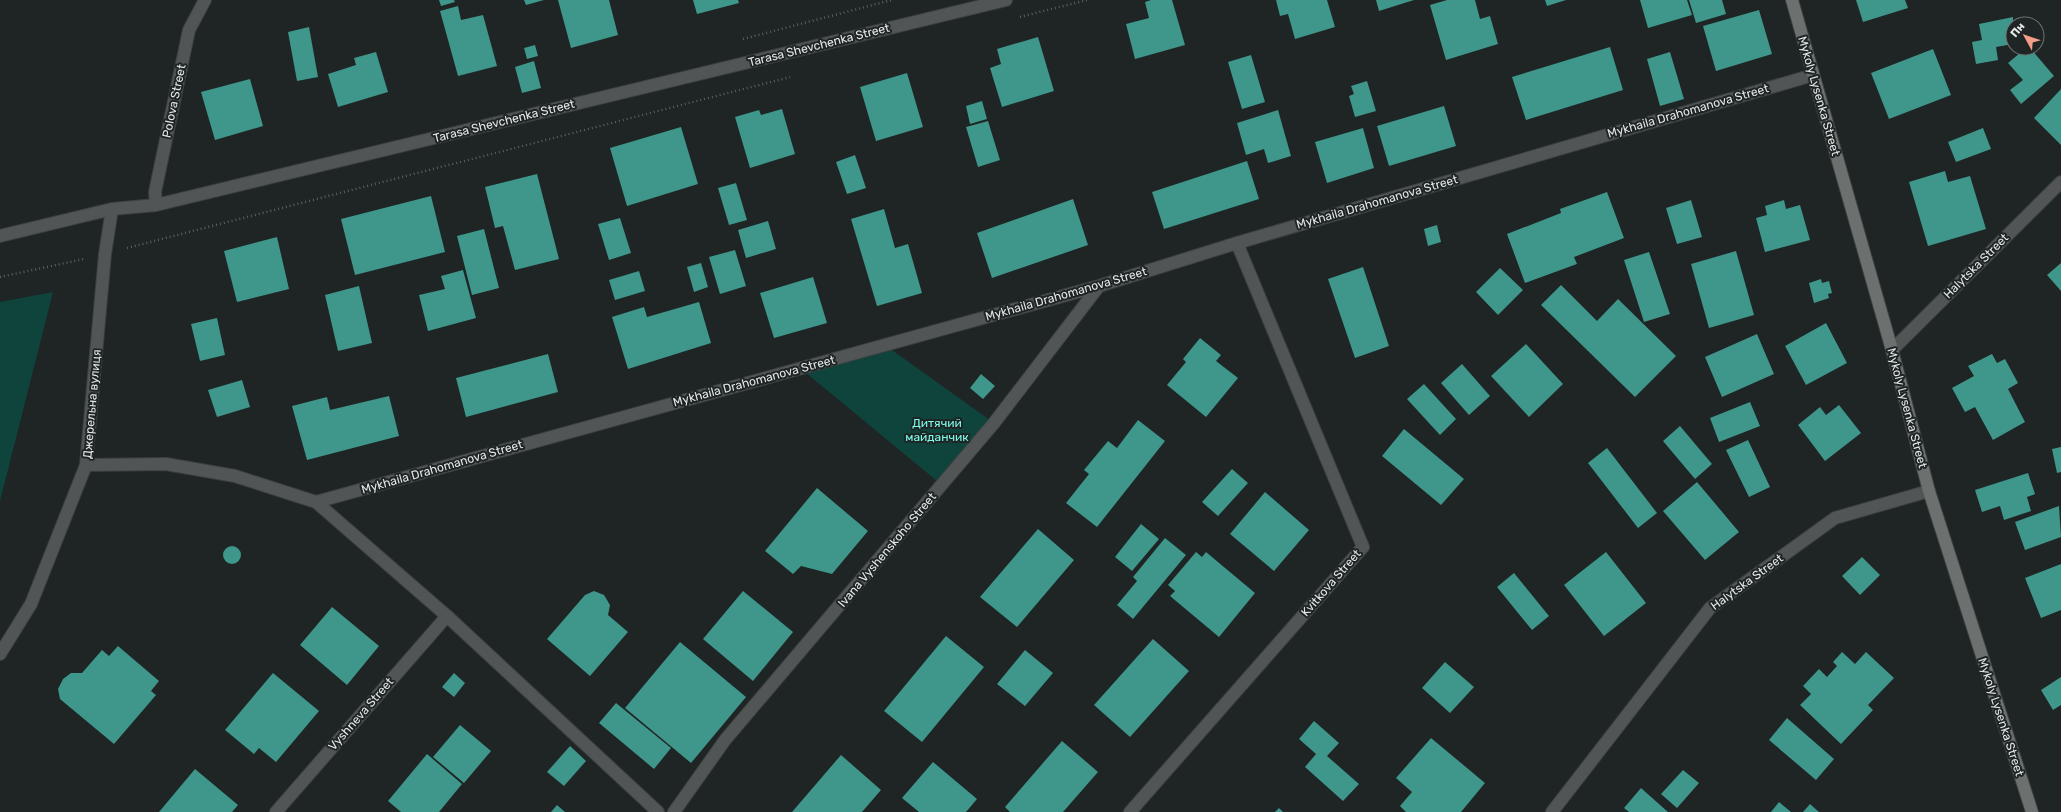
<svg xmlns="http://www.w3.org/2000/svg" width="2061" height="812" font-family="Rubik,sans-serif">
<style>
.green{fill:#0f443d}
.building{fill:#3f968b}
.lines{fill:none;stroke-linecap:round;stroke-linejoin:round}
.lane-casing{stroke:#3a403f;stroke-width:14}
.street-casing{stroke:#3a403f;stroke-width:14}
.secondary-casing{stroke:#3a403f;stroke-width:14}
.path{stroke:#5a6160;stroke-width:2.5;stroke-dasharray:1 3;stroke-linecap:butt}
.lane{stroke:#525555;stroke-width:12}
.street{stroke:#525555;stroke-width:12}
.secondary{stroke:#6c7170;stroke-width:12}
.labels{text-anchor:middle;stroke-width:4;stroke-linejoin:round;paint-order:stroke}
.street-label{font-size:12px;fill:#e4e8e7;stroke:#1e2524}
.park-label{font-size:12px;fill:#7efcea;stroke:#1e2524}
</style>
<rect width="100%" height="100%" fill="#1e2524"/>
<path class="green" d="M53 292 0 501V302Z
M885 345 994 423 937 481 800 368Z"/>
<path class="building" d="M439 0H454L455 2 441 6Z
M524 0H544L526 5Z
M558 0H609L618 35 571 48Z
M693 0H738L739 3 697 14Z
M1151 0H1172L1185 45 1135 59 1126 24 1149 18 1145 2Z
M1276 0H1327L1335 27 1295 39 1288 14 1280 16Z
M1376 0H1414L1379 11Z
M1447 0H1475L1480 19 1490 16 1498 44 1446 60 1430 5Z
M1545 0H1566L1547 6Z
M1640 0H1687L1692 15 1648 28Z
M1689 0H1722L1726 14 1696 23Z
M1856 0H1905L1908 8 1863 22Z
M458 6 461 20 483 15 497 66 458 76 440 11Z
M1759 10 1772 54 1716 71 1703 26Z
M2013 17V44L1996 47 1998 60 1976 64 1972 42 1982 40 1979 24Z
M309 27 318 77 297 81 288 32Z
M1038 37 1054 91 1002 107 990 68 1001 64 997 49Z
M535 45 538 56 527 59 524 48Z
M1610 47 1623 90 1526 120 1512 77Z
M2026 48H2030L2054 76 2021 104 2010 90 2023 80 2008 63Z
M1933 49 1951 95 1889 119 1871 73Z
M376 52 388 92 338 107 328 74 356 65 354 58Z
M1670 52 1684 99 1660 106 1647 59Z
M1251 55 1265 102 1242 109 1228 62Z
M534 61 541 88 522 93 515 67Z
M907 73 923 127 876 141 860 87Z
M250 79 263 126 215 140 201 92Z
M1367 81 1376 111 1355 117 1349 96 1354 94 1351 86Z
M2061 89V145L2034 118Z
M982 101 987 119 970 124 966 106Z
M1444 106 1456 146 1389 166 1377 126Z
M782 109 795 154 750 168 735 117 759 110 761 115Z
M1278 110 1291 156 1268 163 1264 149 1246 155 1237 123Z
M988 121 1000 160 978 167 966 127Z
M681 127 698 184 627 206 610 148Z
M1363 128 1374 168 1327 183 1315 142Z
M1983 128 1991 149 1956 162 1948 142Z
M855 155 866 188 847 194 836 162Z
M1247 161 1259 199 1164 229 1152 192Z
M1945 171 1948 182 1970 176 1986 229 1928 246 1909 182Z
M537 174 559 259 515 270 503 226 495 228 485 187Z
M736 183 747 220 729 225 718 188Z
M1607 192 1624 238 1574 257 1577 264 1525 283 1507 234 1561 213 1560 209Z
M431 196 445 252 355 275 341 219Z
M1073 199 1088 245 992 278 977 233Z
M1691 200 1702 237 1677 244 1666 208Z
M1784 200 1786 209 1800 205 1810 240 1765 252 1756 218 1767 215 1765 206Z
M884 209 895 248 908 244 922 293 877 306 851 219Z
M620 218 631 253 609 260 598 224Z
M768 221 776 249 746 258 738 230Z
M1437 225 1441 242 1428 246 1424 229Z
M484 229 499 288 472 295 457 236Z
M277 237 289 289 237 302 224 251Z
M735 250 746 286 720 294 709 257Z
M1736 251 1754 315 1709 328 1691 264Z
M1649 252 1670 314 1644 322 1624 260Z
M701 263 708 287 694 292 687 267Z
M2061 263V291L2047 275Z
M1363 267 1389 346 1355 358 1328 279Z
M1500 268 1523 290 1498 315 1476 292Z
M463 270 476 318 428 331 419 295 445 289 441 276Z
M639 271 645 291 615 300 609 280Z
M813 277 827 323 774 338 760 293Z
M1821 279 1822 283 1829 281 1832 293 1828 294 1829 298 1814 303 1809 283Z
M1561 285 1597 321 1618 299 1676 356 1635 397 1541 305Z
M359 286 372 343 338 351 325 295Z
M699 302 711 343 628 369 612 317 644 307 647 317Z
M217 318 225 355 200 361 191 324Z
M1826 323 1847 363 1806 385 1785 346Z
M1757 334 1774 374 1722 397 1705 357Z
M1200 338 1221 355 1216 361 1238 378 1206 417 1167 385 1186 362 1183 359Z
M1526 344 1563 384 1529 417 1491 376Z
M548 354 558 392 466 417 456 378Z
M1992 354 1997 363 2005 359 2018 383 2008 389 2025 422 1993 440 1975 407 1965 412 1952 388 1974 376 1968 366Z
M1462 364 1490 396 1469 415 1441 383Z
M981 374 995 386 983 399 970 388Z
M242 380 250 407 217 417 208 390Z
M1424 384 1456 419 1440 435 1407 399Z
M389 396 399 436 307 460 292 406 327 397 330 410Z
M1750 402 1760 426 1719 442 1710 418Z
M1839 405 1861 433 1825 461 1798 425 1820 407 1826 415Z
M1138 420 1165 441 1097 527 1066 503 1089 474 1084 470 1108 441 1117 448Z
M1680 426 1712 464 1695 479 1663 441Z
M1404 429 1464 479 1441 505 1382 456Z
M1748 440 1770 487 1749 497 1726 450Z
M2061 447V472L2057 473 2052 449Z
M1607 448 1657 513 1638 528 1588 463Z
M1232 469 1248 483 1218 516 1202 502Z
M2028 473 2035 494 2027 497 2031 511 2004 520 2000 506 1982 512 1975 490Z
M1697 482 1739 532 1705 560 1663 511Z
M817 488 868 531 832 574 801 566 793 574 765 551Z
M1265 492 1309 530 1274 571 1230 534Z
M2059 506 2061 537 2025 550 2015 522Z
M1141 524 1159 539 1132 571 1115 557Z
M1038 529 1074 560 1017 627 980 597Z
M1165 538 1186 555 1133 619 1117 605 1137 581 1133 577Z
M223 555a9 9 0 1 1 18 0a9 9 0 1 1-18 0Z
M1196 552 1202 557 1206 552 1255 593 1219 637 1170 596 1175 591 1168 585Z
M1606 552 1646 603 1604 636 1564 585Z
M1862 557 1880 575 1860 595 1842 576Z
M2061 564V610L2041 618 2025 578Z
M1514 573 1549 616 1532 630 1497 587Z
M594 591 604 595 610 605 608 615 628 632 590 676 547 639 585 595Z
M743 591 793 632 753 681 703 639Z
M332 607 379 646 347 685 300 645Z
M946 636 984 667 922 742 884 711Z
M1153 639 1189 671 1130 737 1094 705Z
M680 642 746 697 691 763 625 708Z
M118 646 159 681 151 691 156 695 114 744 60 699 58 689 63 679 71 673H82L102 650 109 656Z
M1025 650 1053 673 1025 706 997 684Z
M1842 652 1855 664 1866 652 1894 678 1868 705 1873 710 1841 744 1800 705 1811 694 1803 686 1819 669 1827 677 1837 666 1833 662Z
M1445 662 1474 687 1450 713 1422 688Z
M273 673 319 711 276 762 259 748 254 754 225 730Z
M454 673 465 683 454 697 442 687Z
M2061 677V705L2053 710 2041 690Z
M616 703 671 748 654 769 599 723Z
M1787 718 1834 759 1816 780 1769 740Z
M1314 721 1339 743 1327 756 1359 784 1343 801 1305 767 1316 754 1299 739Z
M460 725 491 751 464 783 433 757Z
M1431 738 1485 783 1461 812H1406L1400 806 1412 792 1396 778Z
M1062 741 1098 772 1063 812H1010L1005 807Z
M570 746 586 761 564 786 547 772Z
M427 754 462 784 439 812H401L388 801Z
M841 755 881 790 862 812H792Z
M933 762 977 799 966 812H919L902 798Z
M195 769 238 805 232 812H159Z
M1683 770 1699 783 1677 808 1661 794Z
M1641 788 1668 812H1629L1624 808Z
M1779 802 1791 812H1771Z
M1810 804 1819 812H1803Z
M557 805 565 812H551Z
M1279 808 1283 812H1275Z"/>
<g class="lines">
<defs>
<path id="lane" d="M86 465 166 464 235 476 316 502 447 616 658 812"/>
<path id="street" d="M156 205 155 192 189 30 205 0
M0 236 112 209 156 205 1006 0
M1892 350 2061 182
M316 502 1099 286 1237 243 1813 75
M0 654 31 604 86 465 105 254 112 209
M276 812 447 616
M674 812 725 740 994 423 1099 286
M1130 812 1363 547 1237 243
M1552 812 1710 608 1835 518 1929 491"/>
<path id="secondary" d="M1792 0 1892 350 1929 491 2032 812"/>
</defs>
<use href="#lane" class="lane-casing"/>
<use href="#street" class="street-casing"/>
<use href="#secondary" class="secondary-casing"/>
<path class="path" d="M1020 17 1087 0
M743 39 892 0
M127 248 790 77
M0 277 84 259"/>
<use href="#lane" class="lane"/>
<use href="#street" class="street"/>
<use href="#secondary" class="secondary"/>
</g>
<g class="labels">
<g class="street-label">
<text transform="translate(819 45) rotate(-14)" y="4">Tarasa Shevchenka Street</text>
<text transform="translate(1819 96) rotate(74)" y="4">Mykoly Lysenka Street</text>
<text transform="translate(174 101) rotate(-78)" y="4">Polova Street</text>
<text transform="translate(1688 111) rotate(-16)" y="4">Mykhaila Drahomanova Street</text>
<text transform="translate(504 121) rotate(-14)" y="4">Tarasa Shevchenka Street</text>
<text transform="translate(1377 202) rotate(-16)" y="4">Mykhaila Drahomanova Street</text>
<text transform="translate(1976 266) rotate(-45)" y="4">Halytska Street</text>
<text transform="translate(1066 294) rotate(-16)" y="4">Mykhaila Drahomanova Street</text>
<text transform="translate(754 381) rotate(-15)" y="4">Mykhaila Drahomanova Street</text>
<text transform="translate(92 404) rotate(-85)" y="4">Джерельна вулиця</text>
<text transform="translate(1907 408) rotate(75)" y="4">Mykoly Lysenka Street</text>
<text transform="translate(442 467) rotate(-16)" y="4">Mykhaila Drahomanova Street</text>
<text transform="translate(887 550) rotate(-50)" y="4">Ivana Vyshenskoho Street</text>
<text transform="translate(1747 582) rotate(-36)" y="4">Halytska Street</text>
<text transform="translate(1331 583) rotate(-49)" y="4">Kvitkova Street</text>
<text transform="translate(361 714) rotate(-49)" y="4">Vyshneva Street</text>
<text transform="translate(2001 717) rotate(72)" y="4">Mykoly Lysenka Street</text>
</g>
<g class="park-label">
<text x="937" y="427">Дитячий<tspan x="937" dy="14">майданчик</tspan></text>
</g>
</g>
<g transform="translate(2025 36) rotate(310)"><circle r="19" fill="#1e2524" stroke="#6d7372"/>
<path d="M0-3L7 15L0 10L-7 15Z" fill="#f49e8a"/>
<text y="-6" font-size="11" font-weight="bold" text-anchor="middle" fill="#e4e8e7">Пн</text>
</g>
</svg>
